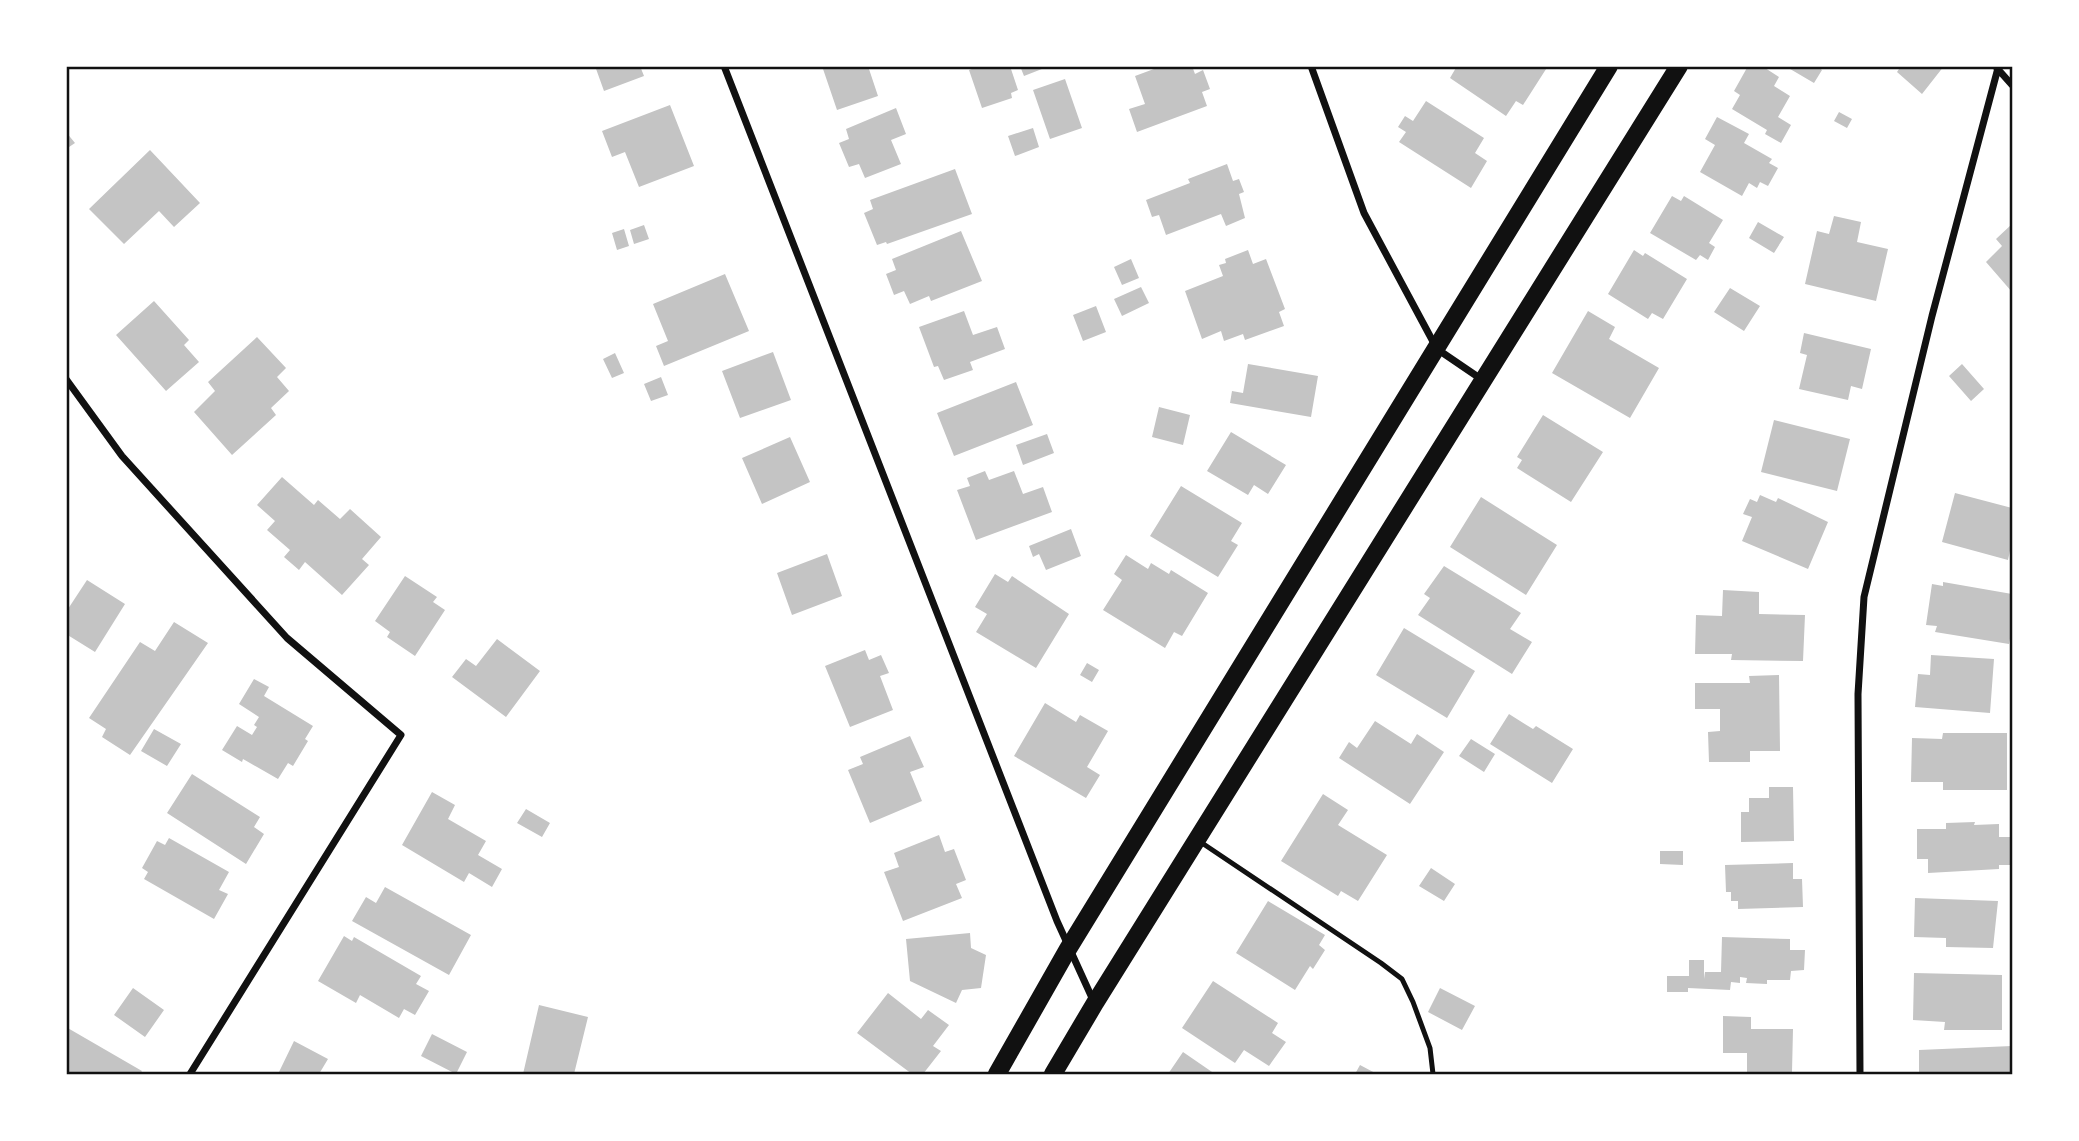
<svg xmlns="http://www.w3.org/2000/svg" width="2079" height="1141" font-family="Lato,sans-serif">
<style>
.building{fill:#c4c4c4}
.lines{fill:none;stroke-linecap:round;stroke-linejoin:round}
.service{stroke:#111;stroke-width:5}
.minor{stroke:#111;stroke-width:7}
.primary{stroke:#111;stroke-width:18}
.neatline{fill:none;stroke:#111;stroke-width:2.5}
</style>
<rect width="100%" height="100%" fill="#fff"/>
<path class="building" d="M595 66H640L644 76 604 91Z
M822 66H868L878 96 837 110Z
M980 66H1010L1018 90 1011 93 1012 98 982 108 969 70Z
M1020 66H1047V67L1024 76Z
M1162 66H1192L1195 74 1203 70 1210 89 1202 92 1207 106 1137 132 1129 109 1145 104 1135 76Z
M1457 66H1548L1523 105 1516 101 1506 116 1450 78Z
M1748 66H1762L1779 77 1774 86 1790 96 1778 117 1791 125 1781 143 1765 134 1767 130 1732 109 1740 95 1734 91Z
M1785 66H1817L1822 70 1814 83Z
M1901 66H1944L1922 94 1897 72Z
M1065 79 1082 128 1050 139 1033 90Z
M1426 101 1484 138 1475 153 1487 161 1471 188 1399 142 1406 132 1398 127 1405 116 1413 121Z
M670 105 694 166 639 187 625 152 612 157 602 131Z
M896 108 906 134 891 140 901 164 865 178 859 164 849 167 839 143 849 139 846 129Z
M1839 112 1852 119 1847 128 1834 121Z
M1717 117 1749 134 1744 143 1772 159 1769 163 1778 168 1768 186 1760 182 1757 188 1749 183 1742 196 1700 172 1715 145 1705 139Z
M1033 128 1039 147 1015 156 1008 136Z
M66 132 75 143 66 149Z
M150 150 200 203 174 227 159 211 124 244 89 209Z
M1227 164 1233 181 1239 179 1244 192 1239 194 1245 218 1226 226 1221 214 1166 235 1159 215 1152 217 1146 200 1190 183 1188 179Z
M955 169 972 214 887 244 886 242 877 245 864 213 873 209 870 200Z
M1672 196 1681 201 1684 196 1723 220 1709 243 1715 247 1708 260 1700 255 1696 260 1650 233Z
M1834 216 1861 222 1857 242 1888 249 1876 301 1805 284 1817 231 1829 234Z
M1758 222 1784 237 1774 253 1749 238Z
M2012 224V292L1986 262 2002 246 1996 239Z
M644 225 649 239 634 244 630 230Z
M624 229 629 246 617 250 612 233Z
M961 231 982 281 931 301 929 296 910 304 904 291 894 295 886 274 896 270 892 259Z
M1248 250 1253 264 1266 259 1285 309 1279 312 1284 326 1245 340 1243 334 1224 341 1221 331 1202 339 1185 291 1223 276 1219 265 1226 263 1225 259Z
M1634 250 1643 256 1645 253 1687 279 1663 319 1652 313 1648 319 1608 294Z
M1131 259 1139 278 1122 285 1114 267Z
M725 274 749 331 664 366 656 346 668 341 653 304Z
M1141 287 1149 303 1122 316 1114 299Z
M1730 288 1760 306 1744 331 1714 312Z
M154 301 189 340 184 345 199 362 166 391 116 335Z
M1096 306 1106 332 1083 341 1073 315Z
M964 311 973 335 997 327 1005 349 970 362 973 370 944 380 938 366 934 367 919 327Z
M1588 311 1615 327 1609 339 1659 368 1630 418 1552 373Z
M1804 333 1871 349 1862 389 1851 386 1848 400 1799 389 1807 355 1800 353Z
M257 337 286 368 277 377 289 391 271 408 276 415 232 455 194 412 215 391 208 382Z
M773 352 791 400 740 418 722 371Z
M615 353 624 373 612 378 603 359Z
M1248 364 1318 376 1311 417 1230 403 1232 391 1243 393Z
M1962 364 1984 389 1971 401 1949 376Z
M661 377 668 395 651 401 644 384Z
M1016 382 1033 425 954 456 937 413Z
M1159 407 1190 415 1183 445 1152 437Z
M1543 415 1603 452 1571 502 1517 468 1522 460 1517 457Z
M1774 420 1850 439 1837 491 1761 472Z
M1231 432 1286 465 1268 494 1254 485 1248 495 1207 471Z
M1047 434 1054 453 1023 465 1016 445Z
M790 437 810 482 762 504 742 458Z
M985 471 989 480 1014 471 1023 494 1043 487 1052 512 976 540 957 490 970 486 967 478Z
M282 477 314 505 318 500 340 519 350 509 381 537 362 559 369 565 342 595 305 562 299 570 284 557 290 550 267 530 275 521 257 505Z
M1181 486 1242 523 1231 541 1238 545 1218 577 1150 536Z
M1955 493 2012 508V541L2008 560 1942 542Z
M1760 495 1776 502 1778 498 1828 522 1808 569 1742 541 1752 517 1743 514 1750 499 1757 502Z
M1481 497 1557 545 1526 595 1450 547Z
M1071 529 1081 556 1046 570 1039 554 1033 557 1029 546Z
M827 554 842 596 792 615 777 573Z
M1126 555 1148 569 1151 563 1169 574 1171 570 1208 593 1182 636 1174 632 1165 648 1103 610 1122 580 1114 574Z
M1444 566 1521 613 1510 629 1532 642 1512 674 1418 615 1430 598 1424 594Z
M995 574 1008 582 1012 576 1069 614 1036 668 976 632 987 614 975 607Z
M405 576 437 597 433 602 445 610 415 656 387 637 390 632 375 621Z
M87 580 125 604 95 652 66 634V612Z
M1943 582 2012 594V628L2009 644 1935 632 1937 626 1926 625 1932 584 1943 586Z
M1723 590 1759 592V614L1805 615 1803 661 1731 660 1732 654H1695L1696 615 1722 616Z
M174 622 208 643 130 755 102 737 106 729 89 718 140 642 155 651Z
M1404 628 1475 671 1447 718 1376 675Z
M497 639 540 671 506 717 452 677 466 659 476 666Z
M865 650 869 660 881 655 889 673 880 676 893 710 850 727 825 666Z
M1931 655 1994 659 1990 713 1915 707 1918 674 1930 675Z
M1087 663 1099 670 1092 682 1080 675Z
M1779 675 1780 751H1750V762H1709L1708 732 1720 731V709H1695V683H1750L1749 676Z
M254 679 269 687 264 696 313 726 305 739 308 741 293 766 288 763 278 779 243 759 242 762 222 750 237 726 252 735 257 727 254 725 259 717 239 704Z
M1045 703 1076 722 1080 715 1108 731 1087 767 1100 775 1086 798 1014 756Z
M1509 714 1533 729 1536 726 1573 749 1552 783 1490 744Z
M1375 721 1411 744 1417 734 1444 752 1410 804 1339 758 1349 742 1357 748Z
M154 729 181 744 167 766 141 751Z
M1943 733H2007V790H1943V782H1911L1912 738 1942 739Z
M910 736 924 767 910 772 922 801 870 823 848 770 863 764 860 757Z
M1471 739 1495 754 1484 772 1459 756Z
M192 774 260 817 254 827 264 834 246 864 167 813Z
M1769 787H1793L1794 841 1741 842V812H1749V798H1769Z
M432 792 455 805 448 819 486 841 478 855 502 869 492 887 469 873 464 882 402 845Z
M1323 794 1348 810 1338 825 1387 855 1358 901 1341 891 1338 896 1281 861Z
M526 809 550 823 542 837 517 823Z
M1975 822 1974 825 1999 824V837H2012V865H1999V869L1928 873V859H1917V829H1946V823Z
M939 835 945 852 954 849 966 880 956 884 962 898 903 921 884 872 899 867 894 853Z
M169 838 229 872 219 890 228 894 214 919 144 879 148 872 142 868 157 841 165 845Z
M1660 851H1683V865L1660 864Z
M1793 863V879H1802L1803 907 1738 909V901H1731V892H1726L1725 865Z
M1431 868 1455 884 1444 901 1419 886Z
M385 887 471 935 449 975 352 921 366 897 376 903Z
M1915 898 1998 901 1993 948 1946 947V938L1914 937Z
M1268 901 1325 935 1319 945 1325 950 1313 969 1310 966 1295 990 1236 953Z
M970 933 971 948 986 955 981 988 962 990 956 1003 910 981 906 939Z
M344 936 352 941 354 937 421 976 416 984 429 991 415 1015 404 1009 399 1018 360 995 356 1003 318 981Z
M1722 937 1790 939V950H1805L1804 970 1791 971 1790 980H1767V984L1746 983 1747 978 1740 977V983L1731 982 1730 990 1688 988V992H1667V976H1689V960H1704V979L1705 972H1721Z
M1914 973 2002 975V1030H1944L1945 1022 1913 1020Z
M1213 981 1278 1023 1272 1033 1286 1042 1269 1066 1244 1050 1235 1063 1182 1028Z
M133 988 164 1010 145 1037 114 1015Z
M1440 988 1475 1006 1462 1030 1428 1012Z
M888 993 921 1019 928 1010 949 1025 933 1046 941 1051 923 1074H912L857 1033Z
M539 1005 588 1017 574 1074H523Z
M1723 1016 1751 1017V1029H1793L1792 1072H1784V1074H1747V1053H1723Z
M66 1027 142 1071 140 1074H66Z
M432 1034 467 1052 456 1074 421 1056Z
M294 1041 328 1059 319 1074H284L279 1072Z
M2012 1046V1074H1919V1050Z
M1183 1052 1215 1074H1168Z
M1360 1065 1377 1074H1355Z"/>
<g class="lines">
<path class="service" d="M1199 841 1381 963 1402 979 1413 1002 1430 1048 1433 1074"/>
<path class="minor" d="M724 66 1057 921 1093 1000
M1311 66 1364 213 1437 349 1484 381
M1996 67 2012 85
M66 379 122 456 287 638 401 735 190 1074
M1860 1074 1858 694 1864 597 1932 316 1998 68"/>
<path class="primary" d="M997 1074 1068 949 1609 66
M1053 1074 1095 1003 1679 66"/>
</g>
<rect width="2079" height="1141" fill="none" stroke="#ffffff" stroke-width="136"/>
<rect x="68" y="68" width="1943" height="1005" class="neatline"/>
</svg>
